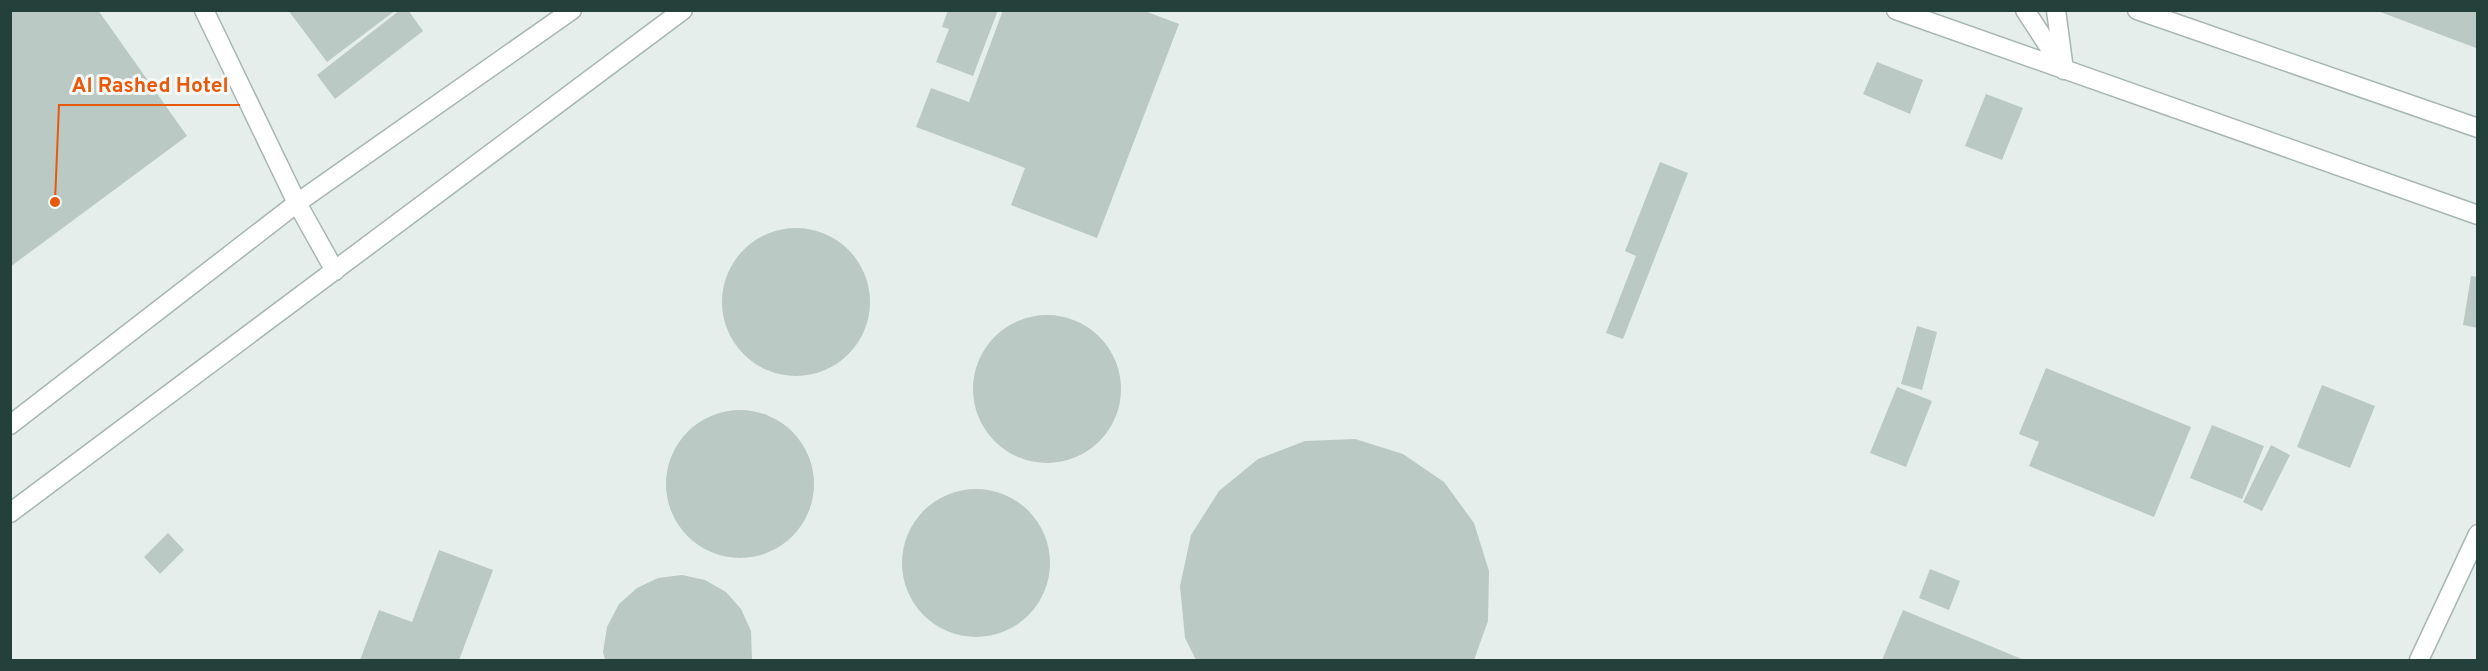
<svg xmlns="http://www.w3.org/2000/svg" width="2488" height="671" font-family="Overpass,sans-serif">
<style>
.building{fill:#bac9c4}
.lines{fill:none;stroke-linecap:round;stroke-linejoin:round}
.minor-casing{stroke:#a7b6b2;stroke-width:21}
.minor{stroke:#fff;stroke-width:18}
.leader{fill:none;stroke:#e8590c;stroke-width:2}
.callout-dot{fill:#e8590c;stroke:#f5faf8;stroke-width:2}
.callout-label{font-size:21px;text-anchor:middle;font-weight:bold;fill:#e8590c;stroke:#f5faf8;stroke-width:6;stroke-linejoin:round;paint-order:stroke}
</style>
<rect width="100%" height="100%" fill="#e5eeea"/>
<path class="building" d="M10 10H98L187 136 10 267Z
M288 10H396L327 62Z
M400 10H408L423 31 335 99 317 75Z
M948 10H998L973 76 936 62 949 29 942 27Z
M1003 10H1142L1179 24 1097 238 1011 205 1025 168 916 127 931 88 969 102Z
M2375 10H2478V44L2476 48Z
M1877 62 1923 80 1910 114 1863 94Z
M1986 94 2023 108 2002 160 1965 146Z
M1660 162 1688 173 1623 339 1606 333 1636 256 1625 251Z
M722 302a74 74 0 1 1 148 0a74 74 0 1 1-148 0Z
M2471 276 2478 277V328L2463 325Z
M973 389a74 74 0 1 1 148 0a74 74 0 1 1-148 0Z
M1917 326 1937 332 1922 390 1901 384Z
M2046 368 2191 427 2154 517 2029 466 2039 442 2019 434Z
M2322 385 2375 406 2350 468 2297 447Z
M1897 387 1932 401 1906 467 1870 453Z
M666 484a74 74 0 1 1 148 0a74 74 0 1 1-148 0Z
M2212 425 2264 446 2242 499 2190 478Z
M1355 439 1403 454 1444 482 1474 523 1489 571 1488 621 1474 660H1196L1185 638 1180 586 1191 535 1219 491 1258 459 1305 441Z
M2271 445 2290 455 2262 511 2243 502Z
M902 563a74 74 0 1 1 148 0a74 74 0 1 1-148 0Z
M168 533 184 550 160 574 144 557Z
M439 550 493 570 459 660H360L379 610 412 622Z
M1930 569 1960 581 1949 610 1919 598Z
M682 575 705 580 726 592 741 609 751 631 752 660H605L603 652 607 627 619 604 637 588 658 578Z
M1903 610 2024 660H1882Z"/>
<g class="lines">
<defs>
<path id="minor" d="M204 10 297 203 335 271
M1896 10 2478 215
M2025 10 2064 70 2056 10
M2137 10 2478 128
M10 425 297 203 572 10
M10 513 683 10
M2419 660 2478 534"/>
</defs>
<use href="#minor" class="minor-casing"/>
<use href="#minor" class="minor"/>
</g>
<path class="leader" d="M55 202L59 105H240"/>
<circle class="callout-dot" cx="55" cy="202" r="6"/>
<g class="callout-label">
<text x="150" y="92">Al Rashed Hotel</text>
</g>
<rect width="2488" height="671" fill="none" stroke="#24403a" stroke-width="24"/>
</svg>
